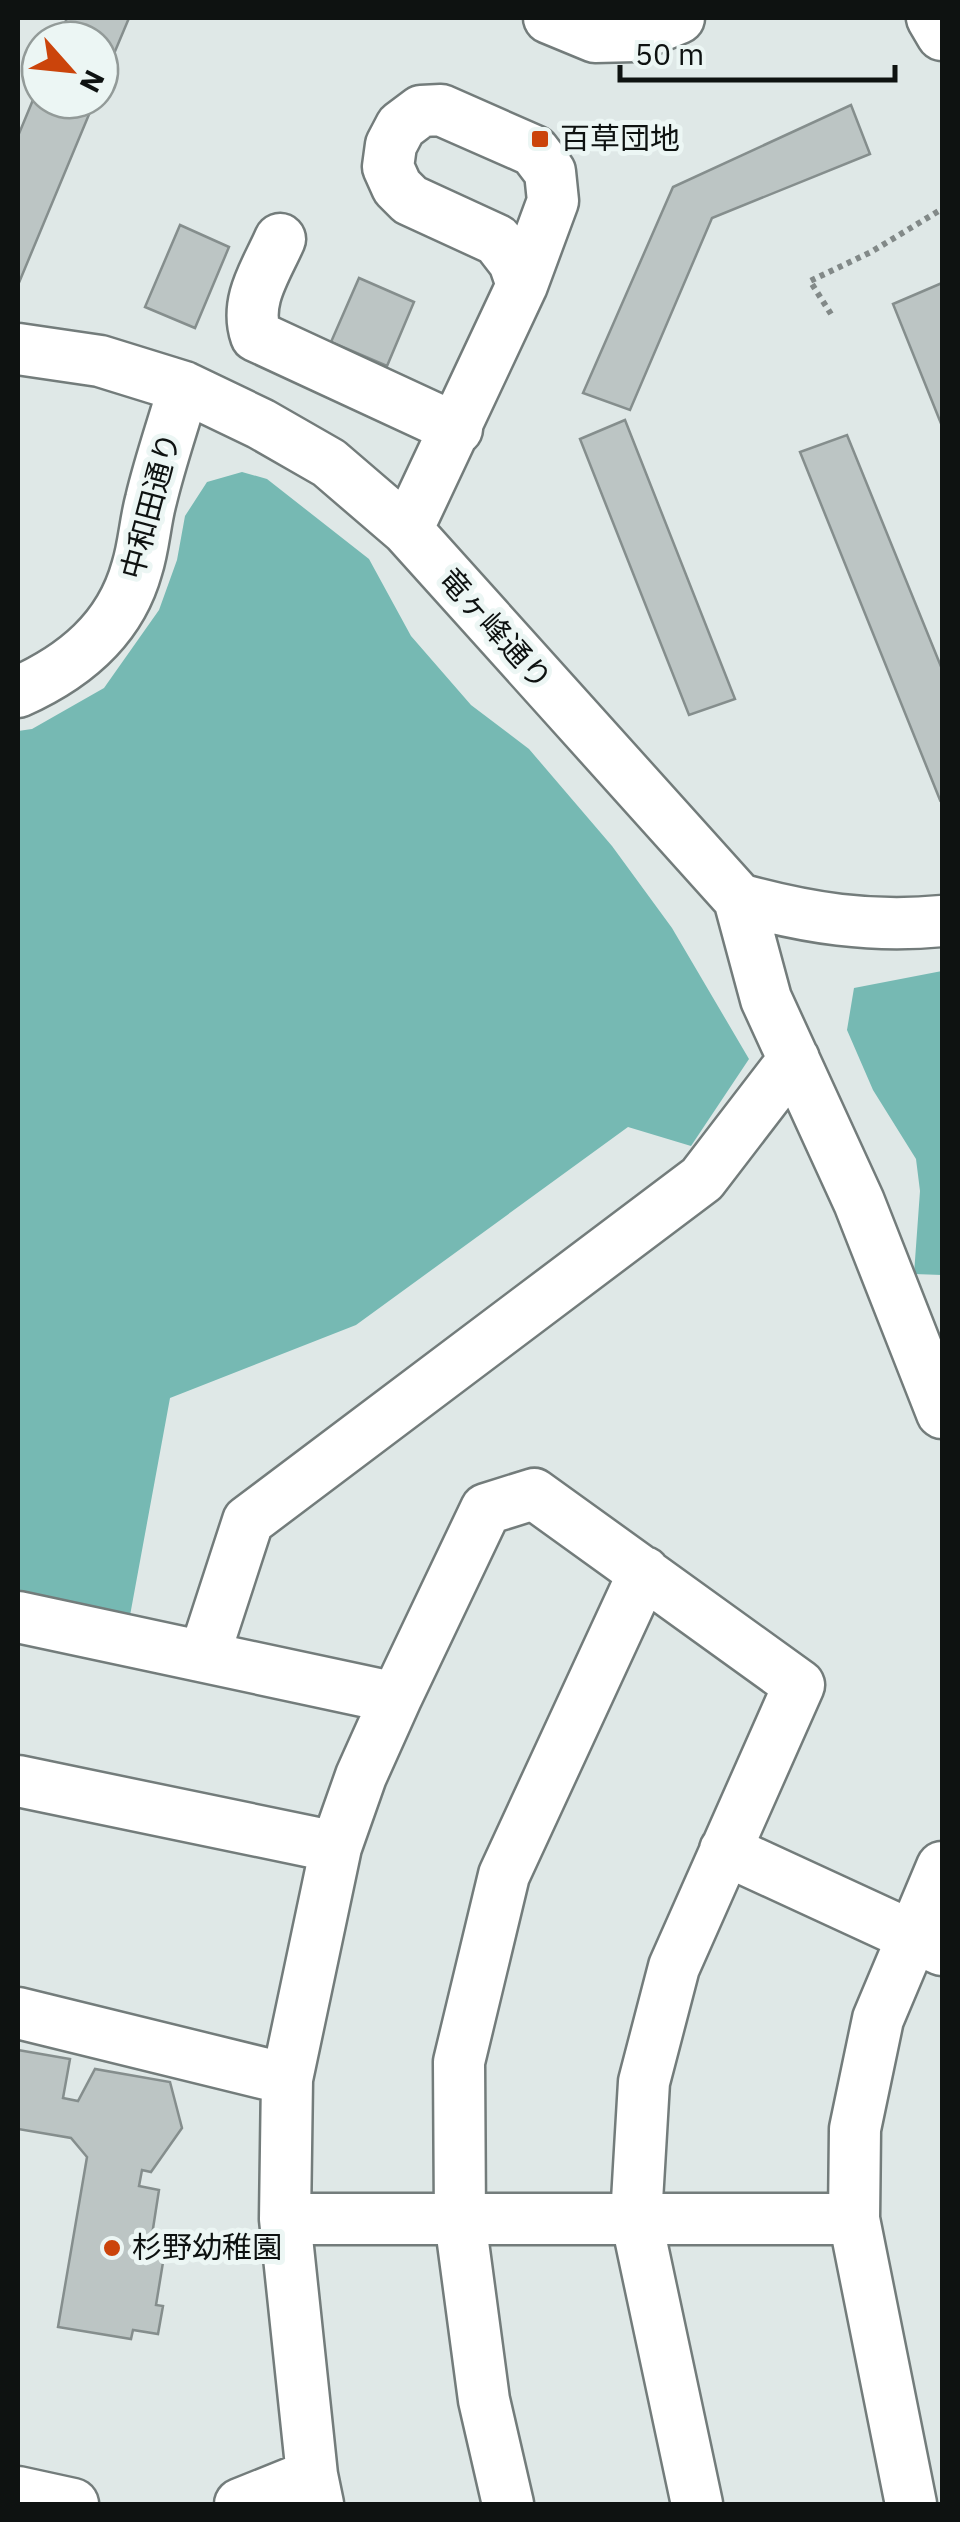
<svg xmlns="http://www.w3.org/2000/svg" width="960" height="2522" font-family="'IBM Plex Sans','Noto Sans JP',sans-serif">
<style>
.forest{fill:#76b9b3}
.building{fill:#bcc5c4;stroke:#858e8d;stroke-width:2.5}
.lines{fill:none;stroke-linecap:round;stroke-linejoin:round}
.minor-casing{stroke:#737c7b;stroke-width:55}
.path{stroke:#828988;stroke-width:6;stroke-dasharray:5 5;stroke-linecap:butt}
.minor{stroke:#fff;stroke-width:50}
.poi-dot{fill:#cb440b;stroke:#ecf6f4;stroke-width:4}
.labels{text-anchor:middle;stroke-width:10;stroke-linejoin:round;paint-order:stroke}
.poi-label{font-size:30px;fill:#0e1211;stroke:#ecf6f4;text-anchor:start}
.street-label{font-size:30px;fill:#0e1211;stroke:#ecf6f4}
</style>
<rect width="100%" height="100%" fill="#dfe8e7"/>
<path class="forest" d="M242 472 267 479 369 559 411 636 471 705 529 749 612 846 672 928 749 1059 691 1146 628 1127 356 1325 170 1398 129 1621 18 1594V731L32 729 104 688 159 610 177 560 185 516 207 482Z
M942 971V1275L914 1274 920 1191 916 1159 873 1090 847 1030 854 988Z"/>
<path class="building" d="M67 18H129L100 87V40H58Z
M40 83V100H95L18 285V136Z
M851 105 870 154 712 218 630 410 583 393 673 187Z
M180 225 229 247 195 328 145 307Z
M359 278 414 302 387 366 331 342Z
M942 283V426L893 304Z
M625 420 735 699 689 715 580 439Z
M847 435 942 669V798L940 800 800 452Z
M18 2050 70 2059 63 2098 78 2101 95 2069 170 2082 182 2128 151 2172 142 2170 139 2186 159 2190 152 2235 167 2238 156 2305 163 2306 158 2334 133 2330 131 2339 58 2327 87 2157 71 2138 18 2129Z"/>
<g class="lines">
<defs>
<path id="minor" d="M549 18 595 37 635 36 679 18
M932 18 942 35
M280 239C266 271 244 301 256 336L457 429
M18 349 100 361 184 387 261 424 329 463 407 530 739 899C807 918 871 928 942 921
M407 530 522 285 553 201 550 172 534 151 441 110 421 111 401 126 391 145 388 167 397 187 410 200 497 240 514 262 522 285
M18 692C74 667 120 630 137 568 144 546 145 522 151 500 160 462 173 425 184 387
M739 899 766 999 859 1202 942 1413
M18 1617 396 1698
M204 1656 248 1521 702 1179 794 1059
M18 1781 336 1847
M725 1850 942 1950
M18 2013 287 2079
M285 2219H854
M18 2492 73 2504
M240 2504 312 2475
M318 2504 312 2475 285 2219 287 2079 336 1847 361 1776 396 1698 486 1509 534 1494 799 1685 674 1967 644 2082 636 2218 697 2504
M508 2504 484 2400 460 2220 459 2062 504 1875 644 1572
M911 2504 854 2219 855 2129 878 2019 942 1867"/>
</defs>
<use href="#minor" class="minor-casing"/>
<path class="path" d="M831 314 810 281 871 252 942 209"/>
<use href="#minor" class="minor"/>
</g>
<g class="poi-dot">
<rect x="530" y="129" width="20" height="20" rx="5"/>
<circle cx="112" cy="2248" r="10"/>
</g>
<g class="labels">
<g class="poi-label">
<text x="560" y="149">百草団地</text>
<text x="132" y="2258">杉野幼稚園</text>
</g>
<g class="street-label">
<text transform="translate(151 506) rotate(-75)" y="10">中和田通り</text>
<text transform="translate(495 629) rotate(48)" y="10">竜ヶ峰通り</text>
</g>
</g>
<rect width="960" height="2522" fill="none" stroke="#0e1211" stroke-width="40"/>
<g transform="translate(70 70) rotate(117)"><circle r="48" fill="#ecf6f4" stroke="#939b99" stroke-width="2.5"/>
<path d="M0-8L18 38L0 25L-18 38Z" fill="#cb440b"/>
<text y="-15" font-size="28" font-weight="bold" text-anchor="middle" fill="#0e1211">N</text>
</g>
<path d="M620 65v15h275v-15" fill="none" stroke="#0e1211" stroke-width="5"/>
<text x="635" y="65" font-size="30" fill="#0e1211" stroke="#ecf6f4" stroke-width="8" paint-order="stroke">50 m</text>
</svg>
